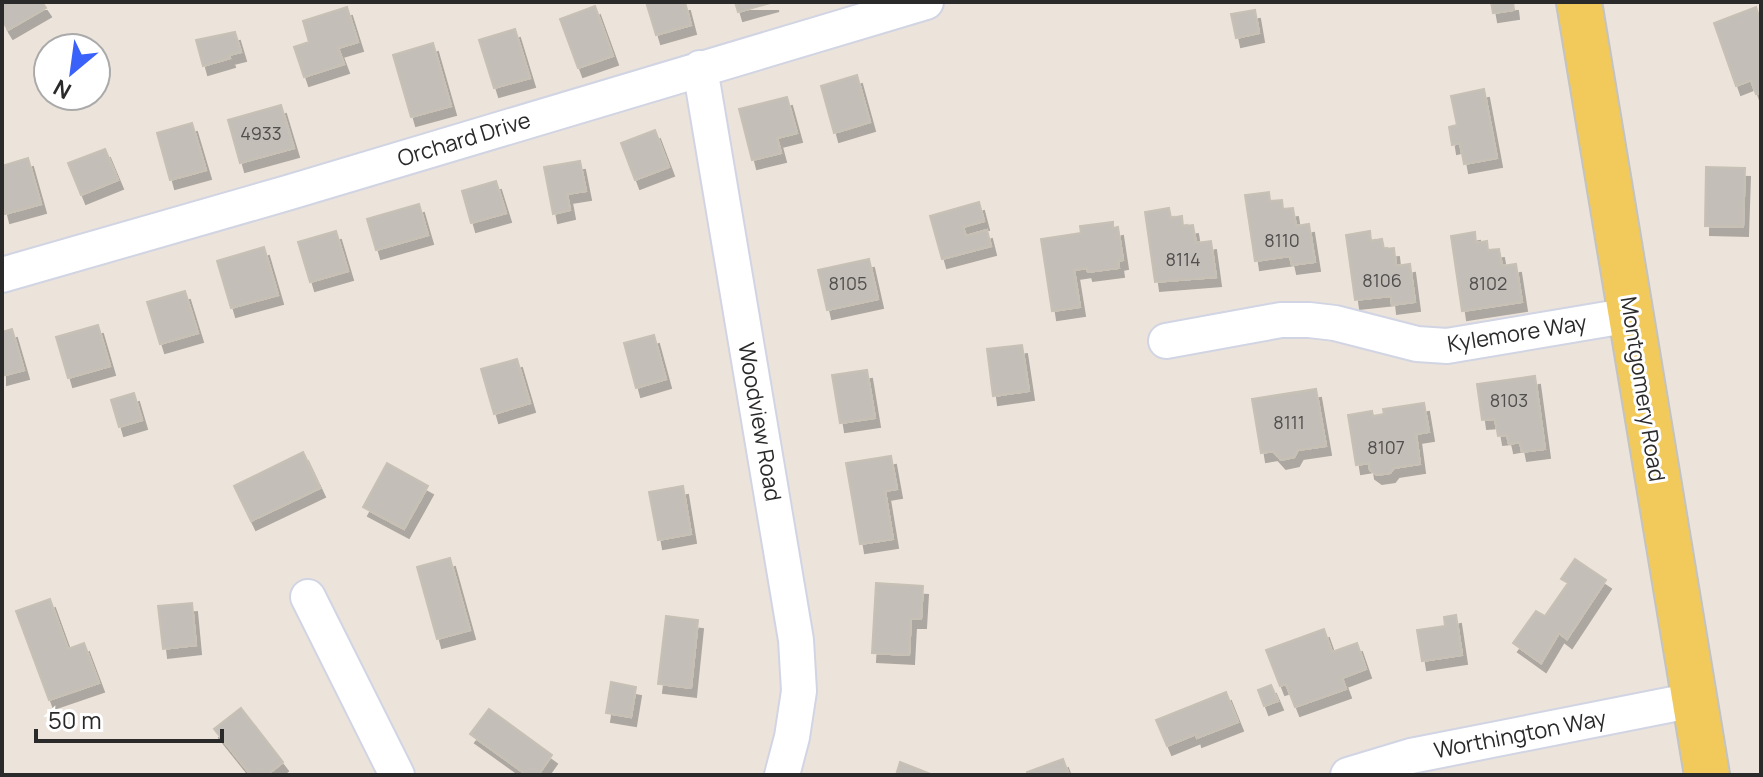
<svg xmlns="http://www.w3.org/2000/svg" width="1763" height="777" font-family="Manrope,sans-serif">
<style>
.building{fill:#c4beb8;stroke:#c7c0b5;stroke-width:2;filter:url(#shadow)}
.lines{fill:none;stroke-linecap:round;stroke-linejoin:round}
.minor-casing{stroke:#d1d4e3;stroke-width:38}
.major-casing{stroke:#c3c3c3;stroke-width:48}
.minor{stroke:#fff;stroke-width:34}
.major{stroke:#f1ca5b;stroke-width:44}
.labels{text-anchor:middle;stroke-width:6;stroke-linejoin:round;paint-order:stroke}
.number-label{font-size:18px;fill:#504f4e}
.street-label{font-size:22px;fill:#2a2a2a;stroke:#fff}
</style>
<defs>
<filter id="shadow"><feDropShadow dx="5" dy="9" stdDeviation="0" flood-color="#0004"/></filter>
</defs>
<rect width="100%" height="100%" fill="#ece4db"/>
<path class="building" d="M2 2H42L46 8 8 30 2 20Z
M646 2H685L691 25 656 35Z
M735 2H774L738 12Z
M1491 2H1513L1514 10 1493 13Z
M595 6 613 56 578 68 560 19Z
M347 7 358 42 338 48 344 64 304 77 294 47 309 42 303 21Z
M1756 7 1761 22V93L1756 94 1751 80 1736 86 1714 23Z
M1255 10 1259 33 1236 38 1231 14Z
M515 29 530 78 494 88 479 40Z
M235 32 241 52 229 55 230 58 203 66 196 40Z
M433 43 451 106 411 117 393 55Z
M857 75 870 122 834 133 821 86Z
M1484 89 1497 158 1464 164 1460 143 1452 145 1449 127 1457 125 1451 96Z
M787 97 797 133 777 138 781 153 752 160 739 109Z
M281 105 294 148 240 163 228 120Z
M192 123 206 170 170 180 157 133Z
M655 130 669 167 635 180 621 143Z
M105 149 118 180 81 195 68 163Z
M28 158 41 204 5 214 2 202V166Z
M580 161 586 191 567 194 570 210 553 214 544 167Z
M1706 167 1745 168 1743 227 1705 226Z
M496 181 506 213 471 223 462 191Z
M1269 192 1270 201 1282 200 1283 209 1293 208 1296 226 1309 224 1315 262 1292 265 1290 256 1255 261 1245 195Z
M979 202 984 221 963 227 966 236 987 230 991 246 942 259 930 216Z
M419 204 428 235 376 250 367 219Z
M1169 208 1171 218 1182 216 1183 226 1193 225 1196 243 1211 241 1216 277 1155 282 1145 212Z
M1113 222V228L1118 227 1123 260 1118 261 1119 268 1088 272 1087 268 1074 270 1080 307 1052 311 1041 239 1081 233 1080 226Z
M336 231 348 271 310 282 298 242Z
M1370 231 1371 241 1382 239 1384 249 1394 248 1396 266 1410 264 1415 302 1392 305 1391 296 1355 300 1346 235Z
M1475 232 1476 243 1487 241 1488 250 1499 249 1502 266 1516 264 1522 302 1462 311 1451 236Z
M264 247 278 295 231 308 217 261Z
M869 259 878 299 827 310 818 270Z
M185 291 198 333 160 344 147 302Z
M98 325 110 366 68 378 56 337Z
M12 329 24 370 2 376V332Z
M654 335 666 379 636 388 624 343Z
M1022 345 1029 391 993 396 987 349Z
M517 359 530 403 494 414 481 369Z
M867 370 875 418 840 423 832 375Z
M1535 376 1545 449 1522 452 1520 442 1509 444 1507 435 1498 436 1495 419 1482 420 1477 384Z
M1316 389 1326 446 1298 450 1294 457 1281 460 1273 451 1261 453 1252 399Z
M134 393 142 420 119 427 111 400Z
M1424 403 1429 432 1416 434 1420 464 1394 468 1390 473 1377 475 1370 470 1369 463 1356 465 1348 415 1372 411 1373 416 1384 414 1383 409Z
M303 452 320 488 251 521 234 486Z
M891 456 897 489 885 491 893 539 860 544 846 463Z
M387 463 428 486 404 529 363 507Z
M683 486 691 534 658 540 649 492Z
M450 558 470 630 437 639 417 567Z
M1575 559 1606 580 1567 639 1559 633 1541 663 1513 643 1536 611 1545 616 1568 583 1561 579Z
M876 583 923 586 921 619H911L909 655 872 653Z
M50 599 68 649 84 643 99 683 49 700 16 611Z
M192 603 196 645 163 649 158 606Z
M1456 615 1462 655 1422 661 1417 630 1445 626 1444 617Z
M666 616 698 620 691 688 658 684Z
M1324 629 1332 652 1357 643 1366 669 1342 678 1346 689 1295 707 1286 684 1280 686 1266 650Z
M611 682 636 687 631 717 606 713Z
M1271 685 1278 701 1264 706 1258 690Z
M1226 692 1238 722 1197 738 1196 734 1167 746 1156 720Z
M241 708 283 762 267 775H251L214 729Z
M489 709 552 755 538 775H527L470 734Z
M1063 759 1069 775H1028L1027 772Z
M900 762 933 775H896Z"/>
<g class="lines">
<defs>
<path id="minor" d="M700 68 796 640 799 691 792 737 782 775
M2 275 287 193 926 2
M1166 341 1281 320H1309L1335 323 1417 344 1447 346 1631 315
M308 597 397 775
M1348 775 1411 756 1694 700"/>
<path id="major" d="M1579 2 1707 775"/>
</defs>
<use href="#minor" class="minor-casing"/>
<use href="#major" class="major-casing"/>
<use href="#minor" class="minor"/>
<use href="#major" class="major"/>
</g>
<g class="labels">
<g class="number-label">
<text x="261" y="140">4933</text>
<text x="1282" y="247">8110</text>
<text x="1183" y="266">8114</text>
<text x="1382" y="287">8106</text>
<text x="848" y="290">8105</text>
<text x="1488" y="290">8102</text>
<text x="1509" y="407">8103</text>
<text x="1289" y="429">8111</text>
<text x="1386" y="454">8107</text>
</g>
<g class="street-label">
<text transform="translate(464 139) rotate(-17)" y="8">Orchard Drive</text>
<text transform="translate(1517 333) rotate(-9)" y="8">Kylemore Way</text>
<text transform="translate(1643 389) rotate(81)" y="8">Montgomery Road</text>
<text transform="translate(760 422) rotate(80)" y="8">Woodview Road</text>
<text transform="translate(1520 734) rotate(-11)" y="8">Worthington Way</text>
</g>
</g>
<rect width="1763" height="777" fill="none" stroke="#2a2a2a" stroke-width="8"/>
<g transform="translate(72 72) rotate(209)"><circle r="38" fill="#ffffff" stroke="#aaaaaa" stroke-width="2"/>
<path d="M0-6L14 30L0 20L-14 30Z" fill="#3a62fa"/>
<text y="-12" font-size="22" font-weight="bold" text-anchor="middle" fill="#2a2a2a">N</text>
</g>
<path d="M36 729v12h186v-12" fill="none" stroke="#2a2a2a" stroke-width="4"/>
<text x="48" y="729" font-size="24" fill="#2a2a2a" stroke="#ffffff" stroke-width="6" paint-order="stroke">50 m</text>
</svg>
